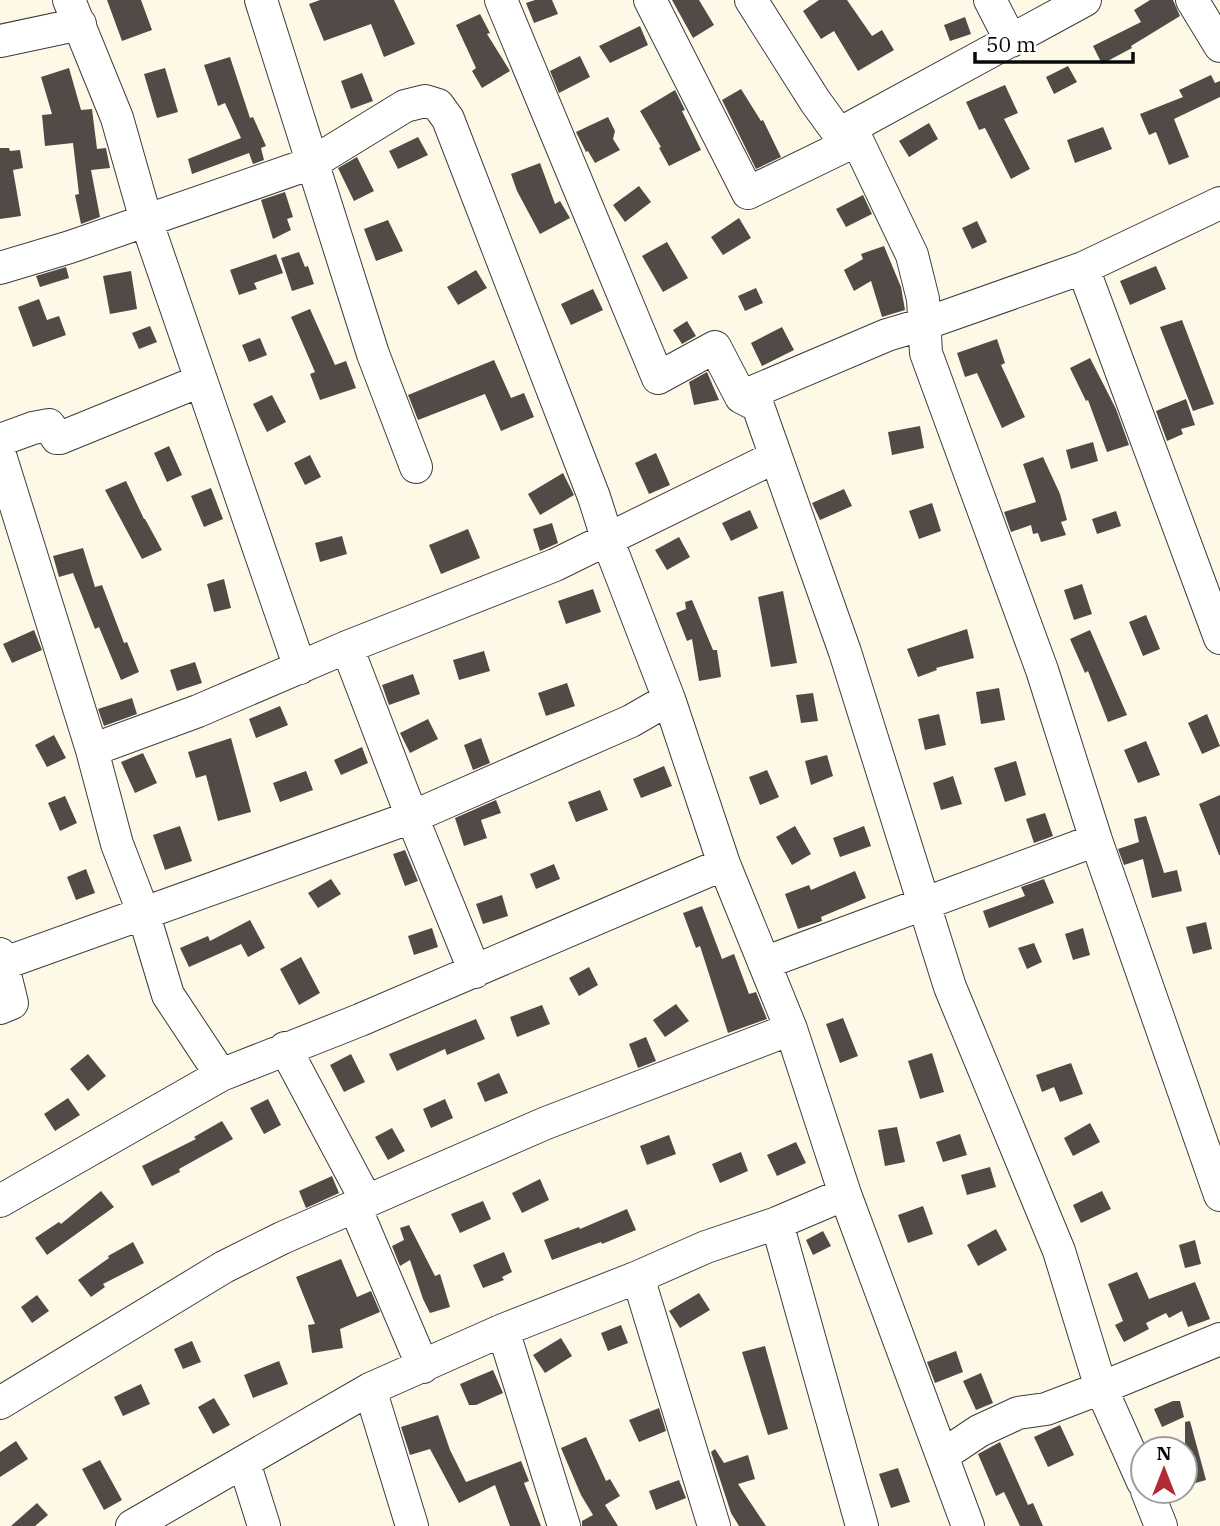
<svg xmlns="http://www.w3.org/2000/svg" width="1220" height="1526" font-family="'IBM Plex Serif',serif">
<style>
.building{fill:#514a47}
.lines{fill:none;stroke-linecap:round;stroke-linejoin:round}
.minor-casing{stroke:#3c3c3c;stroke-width:34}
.minor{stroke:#fff;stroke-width:32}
</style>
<rect width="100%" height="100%" fill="#fef9e7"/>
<path class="building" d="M107 0H141L152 30 122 41Z
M320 0H394L415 44 384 57 371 24 324 41 309 4Z
M535 0H552L558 14 534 23 526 3Z
M672 0H699L714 25 693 38Z
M819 0H847L872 36 882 30 894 50 858 71 834 31 821 39 803 11Z
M1150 0H1173L1180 16 1131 46 1132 48 1102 64 1093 46 1141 22 1134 10Z
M480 14 490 33 487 34 510 71 482 88 472 71 476 68 456 25Z
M965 17 971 34 950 41 944 25Z
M640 26 648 45 610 63 599 46Z
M580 56 590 77 559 93 550 71Z
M230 57 250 118 253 117 266 146 261 148 264 160 253 164 249 153 192 174 188 159 241 138 225 103 218 106 204 65Z
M1068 66 1077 82 1054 94 1046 77Z
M69 68 81 110 92 109 97 149 106 148 110 168 91 170 100 217 81 224 75 195 79 194 73 143 45 146 42 115 52 114 41 77Z
M165 68 178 112 157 118 144 74Z
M362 73 373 101 351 109 341 81Z
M1211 75 1215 83 1220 81V97L1174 119 1189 157 1169 165 1156 132 1149 135 1140 114 1183 97 1179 90Z
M1005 85 1018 113 1004 119 1030 169 1011 179 985 128 979 130 966 102Z
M741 89 761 121 763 120 781 157 756 169 722 100Z
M675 90 685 110 682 111 701 150 669 166 659 148 661 147 640 111Z
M608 117 615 131 613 139 620 150 595 163 588 151 586 152 576 132Z
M929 123 938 139 909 157 899 141Z
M1103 127 1112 149 1075 163 1067 140Z
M418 137 428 155 398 169 389 151Z
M0 148H9L10 151 20 150 23 168 13 170 21 216 0 219Z
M357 157 374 191 354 201 338 168Z
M540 163 555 204 560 201 570 218 540 234 517 191 511 174Z
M639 186 651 202 625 222 613 205Z
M285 192 293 217 287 219 291 230 273 239 261 200Z
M863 195 872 214 846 227 836 209Z
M739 218 751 238 723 255 711 237Z
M388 220 403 251 376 261 364 229Z
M977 221 987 242 972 249 962 228Z
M667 242 688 278 663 292 642 256Z
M884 246 901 287 905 310 882 317 871 281 854 291 844 270 863 259 861 254Z
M299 252 305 267 308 266 314 284 292 291 281 258Z
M276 254 283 273 254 283 257 289 239 295 230 270Z
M1156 266 1166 289 1130 305 1120 281Z
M66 267 69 278 40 287 36 276Z
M476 270 487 288 458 305 447 287Z
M131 271 137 309 110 314 103 276Z
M756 288 763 303 745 311 738 296Z
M593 289 603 310 571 325 561 304Z
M39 299 47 320 59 316 66 335 33 347 18 307Z
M310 309 335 365 346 361 356 388 320 400 310 374 315 372 291 317Z
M1182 320 1214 404 1193 411 1160 327Z
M687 321 696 336 682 344 673 330Z
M150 326 157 342 139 349 132 333Z
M782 327 794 350 762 366 751 343Z
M260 338 267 355 249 362 242 345Z
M997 339 1005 363 1001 365 1025 417 1002 428 977 373 965 377 957 353Z
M1090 358 1116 409 1129 445 1107 452 1088 400 1086 401 1070 368Z
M494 360 511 398 524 393 534 417 501 431 485 394 418 420 408 395Z
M707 372 719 400 694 405 689 382Z
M272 395 286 422 267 432 253 404Z
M1186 399 1195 425 1181 429 1183 434 1167 441 1156 411Z
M920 426 924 448 892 455 888 432Z
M1093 442 1098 461 1071 469 1066 450Z
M169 446 182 475 167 482 154 453Z
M656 453 670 485 649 494 635 463Z
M310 455 321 477 305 485 294 463Z
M1043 457 1060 494 1067 520 1061 522 1066 535 1041 542 1038 533 1033 534 1031 525 1011 532 1004 512 1036 502 1023 464Z
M563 473 574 495 540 515 528 494Z
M126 481 144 519H145L162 550 142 559 105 490Z
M211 488 223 519 204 527 191 496Z
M844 489 852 506 820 520 812 503Z
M932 503 941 531 919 539 909 511Z
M750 510 758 528 731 541 722 523Z
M1116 511 1121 526 1097 534 1092 519Z
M552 523 558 543 540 551 533 529Z
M468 529 480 558 441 574 429 545Z
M342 536 347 554 320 562 315 543Z
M679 537 690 557 667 570 655 550Z
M83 548 95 587 102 585 124 643 127 642 139 672 121 680 99 627 95 629 73 573 59 577 53 556Z
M224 579 231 608 214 612 207 584Z
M1082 584 1092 614 1074 620 1064 590Z
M593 589 601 612 566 624 558 601Z
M783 591 797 663 771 667 758 597Z
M692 600 713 650H717L721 677 699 681 692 639 687 641 676 613 686 609 685 602Z
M1146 615 1160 649 1143 656 1129 622Z
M967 629 974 658 936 668 937 670 918 677 907 649Z
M34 630 42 650 12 663 3 644Z
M1090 630 1127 715 1108 722 1088 671 1085 673 1070 639Z
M484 651 490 671 459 680 453 660Z
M195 662 202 683 177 691 170 670Z
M413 674 420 694 389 705 382 685Z
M567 683 575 706 546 716 538 693Z
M999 688 1005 720 981 724 976 692Z
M813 693 818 721 801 723 796 695Z
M132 698 137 714 104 726 98 709Z
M280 706 288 725 256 738 249 719Z
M939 714 946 745 925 750 918 719Z
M1207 714 1220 746 1202 754 1188 723Z
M428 719 438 739 410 753 400 733Z
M54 735 66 758 47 767 35 745Z
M231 738 251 812 218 821 206 775 196 778 188 752Z
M481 738 490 763 473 770 464 745Z
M1146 741 1160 775 1138 783 1124 750Z
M362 747 368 763 341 775 334 760Z
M143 753 157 783 135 793 121 762Z
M827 755 833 776 811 785 805 761Z
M1016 761 1026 795 1005 802 994 768Z
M664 766 672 786 641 798 633 779Z
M767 770 779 797 760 805 749 777Z
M306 771 313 790 280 802 273 783Z
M953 776 962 804 941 810 933 783Z
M600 790 608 810 576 822 568 802Z
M1220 795V855H1219L1199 804Z
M65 796 77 823 60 831 48 803Z
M496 800 501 813 481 820 487 838 464 846 455 818Z
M1045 813 1053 836 1034 843 1026 819Z
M1146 816 1164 873 1177 870 1182 891 1152 898 1143 859 1124 865 1118 849 1139 842 1134 819Z
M180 826 192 861 165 870 153 835Z
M795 826 811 854 792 865 776 837Z
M864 826 871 846 840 857 833 838Z
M405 850 418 881 405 886 393 854Z
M554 864 560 879 536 889 530 874Z
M86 869 95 893 76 900 67 877Z
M855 871 866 898 821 917 822 921 798 929 785 894 809 885 811 890Z
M331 879 341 894 318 908 308 893Z
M1044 879 1054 903 989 928 983 911 1025 896 1021 887Z
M502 895 508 916 483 924 476 904Z
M702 906 722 959 734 954 749 994 756 992 767 1019 728 1033 700 946 696 948 683 913Z
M250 920 265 948 248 957 241 944 189 967 180 948 208 936 210 941Z
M1206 922 1212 949 1193 954 1186 927Z
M432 928 438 947 414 955 408 936Z
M1083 928 1090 955 1073 960 1065 934Z
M1034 943 1042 962 1027 969 1018 948Z
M301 957 320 993 299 1005 280 969Z
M589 967 598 985 579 996 569 978Z
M676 1004 689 1021 665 1037 653 1020Z
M542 1005 550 1024 517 1037 510 1017Z
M843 1018 858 1056 840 1063 826 1024Z
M476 1019 485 1039 447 1055 445 1049 397 1071 389 1054Z
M646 1037 656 1061 638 1068 629 1044Z
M932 1053 944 1092 920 1099 908 1061Z
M88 1054 106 1076 88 1091 70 1069Z
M351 1054 365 1082 344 1092 330 1065Z
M1071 1063 1083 1094 1060 1102 1054 1087 1042 1092 1036 1075Z
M499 1073 508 1093 485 1102 477 1083Z
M68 1098 80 1115 55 1131 44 1114Z
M268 1099 281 1125 264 1134 250 1108Z
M445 1099 453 1118 431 1128 423 1109Z
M222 1121 233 1139 179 1169 180 1172 152 1186 142 1166 196 1139 194 1137Z
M1090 1123 1100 1142 1073 1156 1064 1138Z
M897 1127 905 1162 885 1166 878 1130Z
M392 1128 405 1151 388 1160 375 1137Z
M960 1134 967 1155 943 1162 936 1142Z
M669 1135 676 1154 647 1165 640 1146Z
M796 1142 806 1163 777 1176 767 1155Z
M741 1152 748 1171 720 1183 712 1164Z
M990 1167 996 1187 967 1195 961 1175Z
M332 1176 339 1193 306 1208 299 1191Z
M540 1179 549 1200 522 1213 512 1193Z
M101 1191 114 1207 47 1255 35 1238 59 1222 61 1224Z
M1102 1191 1111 1209 1081 1223 1073 1205Z
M483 1201 491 1219 460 1233 451 1214Z
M923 1206 933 1234 908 1243 898 1215Z
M627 1209 636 1230 602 1244 601 1242 552 1260 544 1240 579 1227 580 1229Z
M409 1225 435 1276 440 1274 450 1307 430 1313 423 1299 410 1260 400 1266 392 1246 404 1240 400 1228Z
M996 1229 1007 1250 978 1266 967 1245Z
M823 1231 831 1246 813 1255 806 1240Z
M1195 1240 1201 1264 1185 1268 1179 1245Z
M133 1242 144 1263 103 1284 105 1287 91 1297 78 1280 109 1258 108 1256Z
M504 1252 512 1272 502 1277 504 1280 483 1288 473 1265Z
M341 1259 357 1297 371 1291 380 1312 340 1329 343 1348 312 1353 308 1325 315 1324 296 1277Z
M1137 1272 1149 1299 1195 1282 1210 1319 1188 1327 1182 1311 1169 1318 1166 1313 1146 1323 1149 1329 1124 1342 1115 1325 1123 1321 1108 1284Z
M699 1293 710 1310 680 1328 669 1311Z
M37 1295 49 1311 32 1323 21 1307Z
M621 1325 628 1343 608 1351 601 1333Z
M561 1338 572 1356 545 1373 533 1355Z
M192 1341 201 1362 183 1369 174 1349Z
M765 1346 788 1429 768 1435 742 1352Z
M956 1351 963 1372 935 1383 927 1362Z
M279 1361 288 1384 253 1398 244 1375Z
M493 1370 503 1393 476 1405H469L460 1384Z
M981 1373 993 1403 976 1410 963 1381Z
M141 1384 150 1404 123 1416 114 1397Z
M214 1398 230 1425 213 1434 198 1407Z
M1173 1401H1180L1184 1417 1162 1427 1154 1409Z
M659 1408 666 1431 639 1442 629 1420Z
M438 1415 450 1450 466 1482 521 1461 529 1481 524 1483 541 1526H510L495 1485 459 1503 430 1449 410 1455 401 1427Z
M1190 1421 1206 1480 1185 1486V1422Z
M1060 1425 1074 1455 1048 1467 1034 1437Z
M586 1437 606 1481 610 1479 620 1496 605 1505 618 1526H582V1521L593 1515 581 1495 561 1448Z
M16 1441 28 1459 0 1477V1452Z
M1000 1442 1028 1505 1033 1503 1043 1526H1020L1004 1492 996 1496 978 1454Z
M715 1449 724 1463 748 1455 755 1479 738 1484 766 1526H739L731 1513 711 1452Z
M100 1460 122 1500 104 1510 82 1469Z
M898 1468 910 1502 891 1508 879 1474Z
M679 1480 686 1498 656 1510 649 1491Z
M37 1503 48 1515 35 1526H11Z"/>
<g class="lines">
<defs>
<path id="minor" d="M69 0 117 118 146 220 300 668
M261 0 373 354 416 467
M501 0 658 378 715 347 741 397 758 406 845 652 950 987 1059 1251 1101 1388 1143 1482
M650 0 748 193 857 140
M751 0 815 101 839 134 857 140 912 255 923 299 926 353 1042 670 1096 840 1220 1195
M990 0 1011 41
M1192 0 1220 46
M0 41 80 24
M839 134 1085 0
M0 268 70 247 312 163 405 106 425 101 438 105 448 119 594 497 608 541 669 699 724 864 791 1029 845 1194 968 1526
M1083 268 1220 638
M741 397 887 335 924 324 1083 268 1220 203
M0 440 33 428 49 425 57 438H60L200 381
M0 455 92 750 117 844 143 912 168 995 221 1075
M347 647 412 817 475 972
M92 750 198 711 347 647 555 565 775 457
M0 954 12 1003 0 1008
M764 963 1096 840
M2 964 412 817 631 721 669 699
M285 1048 366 1200
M0 1201 221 1075 360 1020 724 864
M355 1207 423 1367
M777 1223 862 1526
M638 1277 714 1526
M503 1330 564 1526
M370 1389 412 1526
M0 1403 224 1267 282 1238 546 1123 791 1029
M943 1455 979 1431 1018 1413 1046 1409 1101 1388 1220 1339
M244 1462 264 1526
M1147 1491 1161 1526
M132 1526 370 1389 503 1330 638 1277 706 1247 777 1223 845 1194"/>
</defs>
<use href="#minor" class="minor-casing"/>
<use href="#minor" class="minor"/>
</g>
<g transform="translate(1164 1470)"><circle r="33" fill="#ffffff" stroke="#9d9d9d" stroke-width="2"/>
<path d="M0-5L12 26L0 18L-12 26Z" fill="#b02b35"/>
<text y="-10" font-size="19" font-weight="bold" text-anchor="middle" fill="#090909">N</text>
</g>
<path d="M975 52v10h158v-10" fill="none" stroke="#090909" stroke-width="3.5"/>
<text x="986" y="52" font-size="21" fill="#090909" stroke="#ffffff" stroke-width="5" paint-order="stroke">50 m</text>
</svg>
